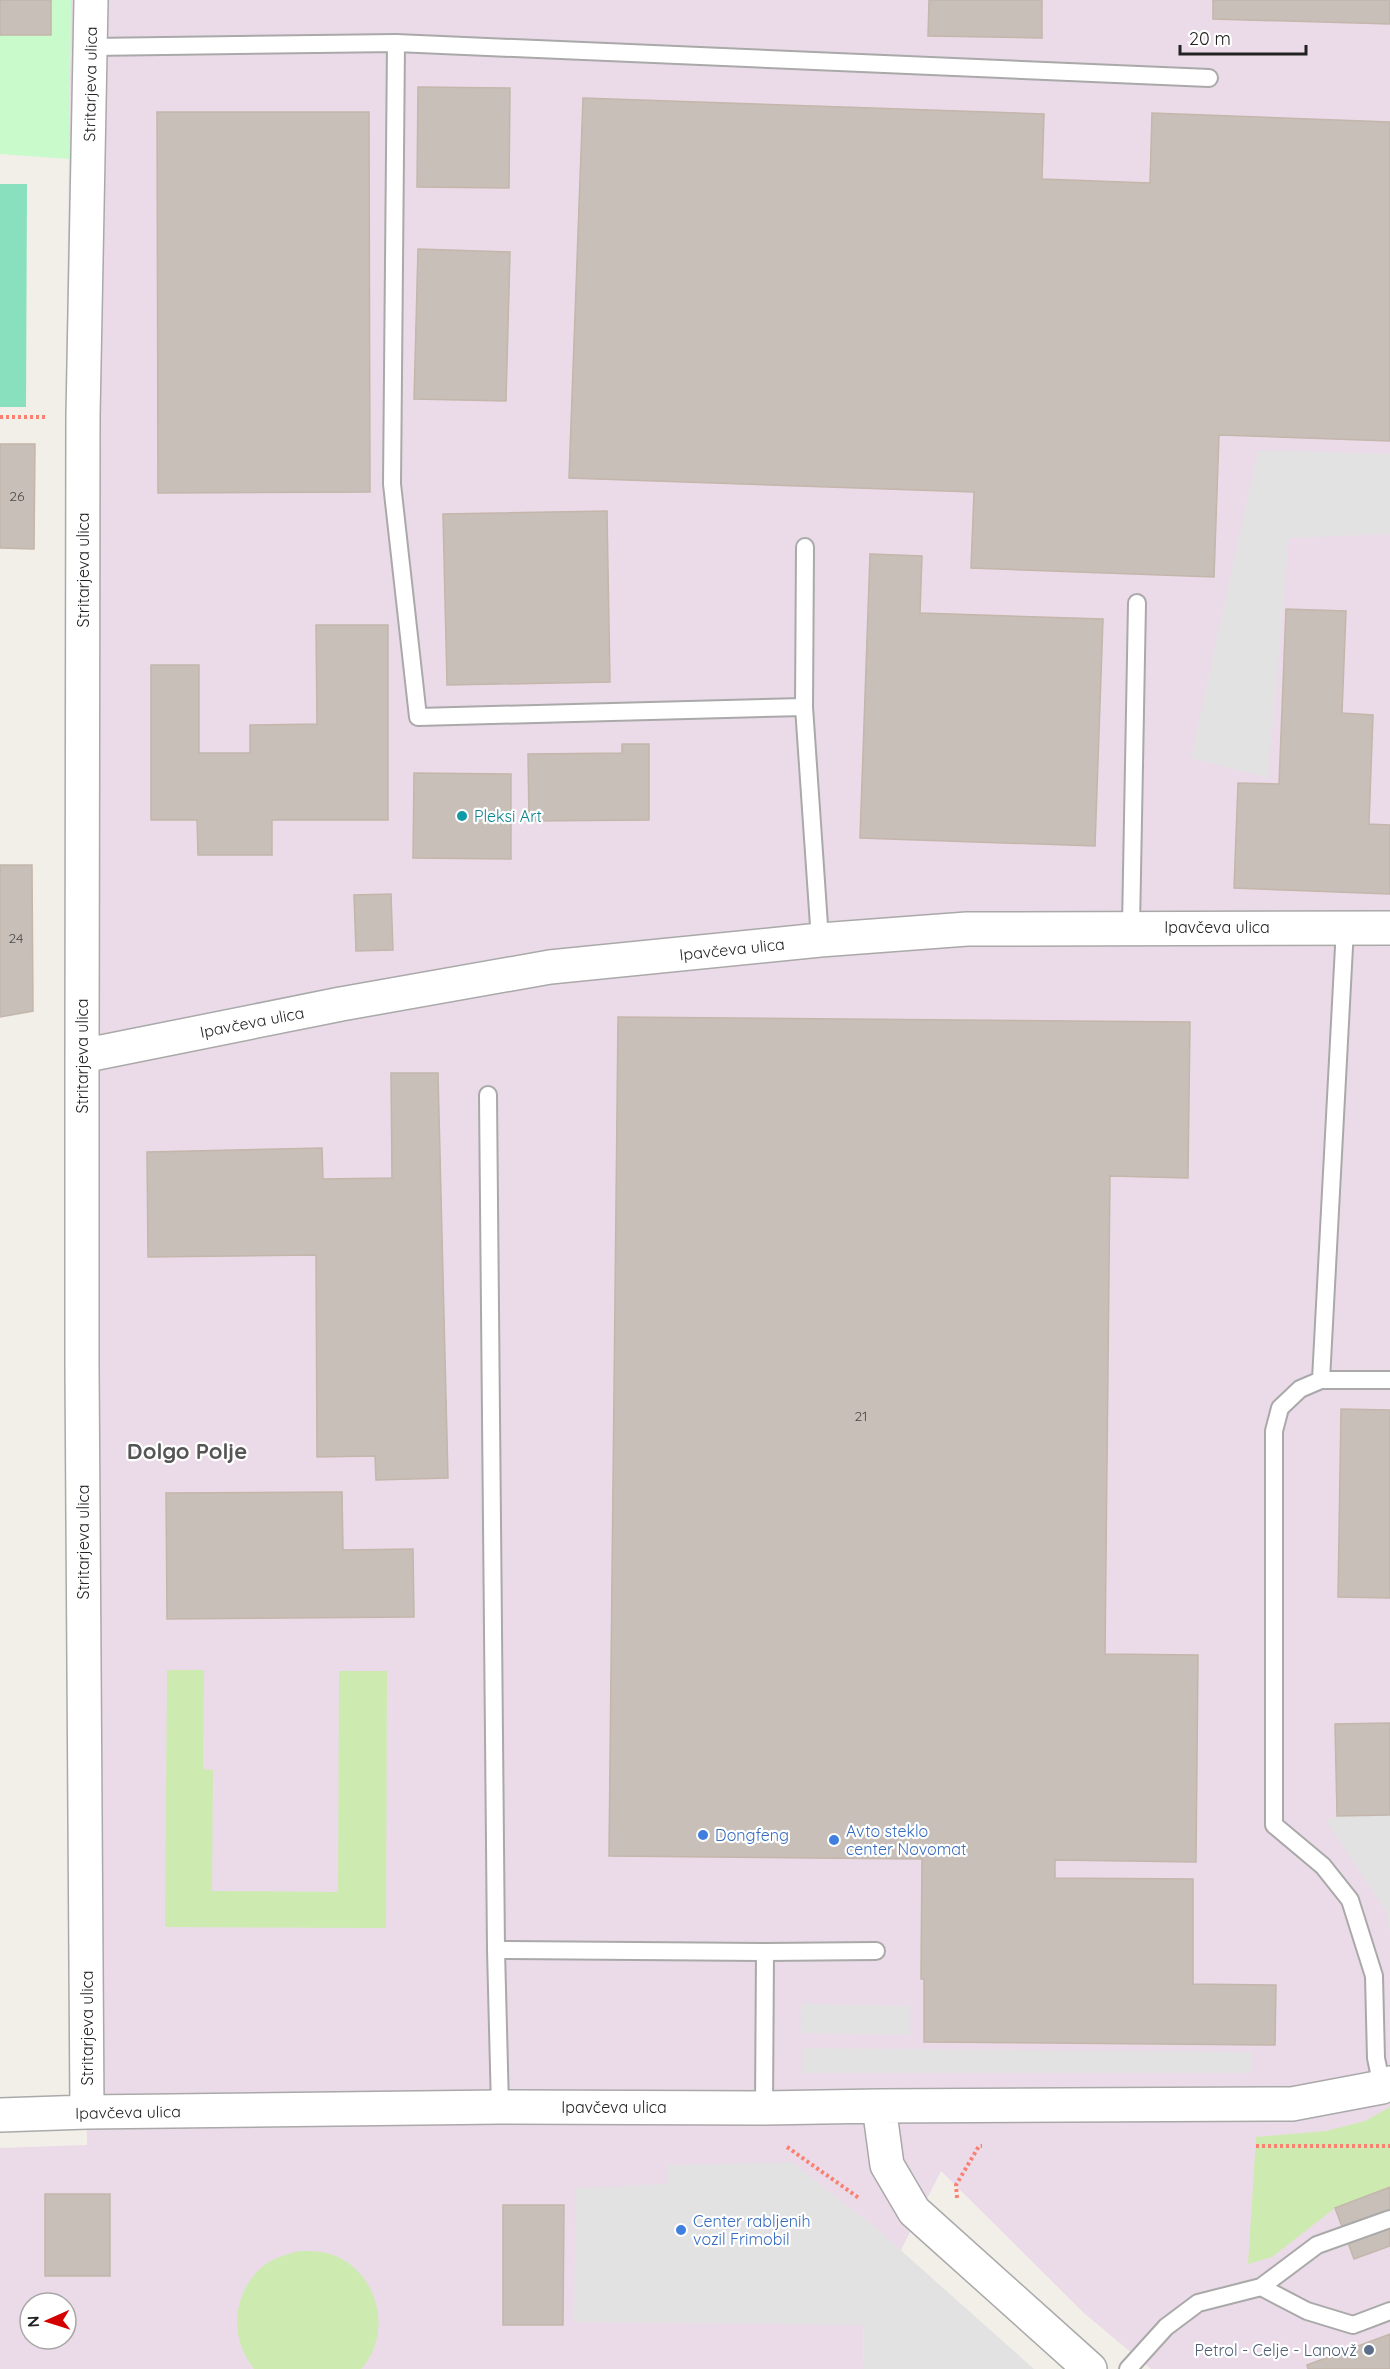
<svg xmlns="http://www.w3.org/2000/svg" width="1390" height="2369" font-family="Quicksand,sans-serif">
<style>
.industrial{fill:#ebdbe8;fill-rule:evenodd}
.grass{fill:#cdebb0}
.park{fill:#c8facc}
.pitch{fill:#88e0be}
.parking{fill:#e2e2e2}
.building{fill:#c7bfb8;stroke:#c4b6ab;stroke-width:1.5}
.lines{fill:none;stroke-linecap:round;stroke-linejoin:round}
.service-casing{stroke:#a9a9a9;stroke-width:20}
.minor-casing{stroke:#a9a9a9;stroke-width:36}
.path{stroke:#fa8072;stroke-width:4;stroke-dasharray:3 3;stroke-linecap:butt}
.service{stroke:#fff;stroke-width:16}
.minor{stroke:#fff;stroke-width:33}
.culture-dot{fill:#0f9aa8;stroke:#fff;stroke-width:2}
.shop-dot{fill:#3f7fe0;stroke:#fff;stroke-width:2}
.service-dot{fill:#5c6f8a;stroke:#fff;stroke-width:2}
.labels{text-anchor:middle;stroke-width:4.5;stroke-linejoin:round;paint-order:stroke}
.number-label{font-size:14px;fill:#4b4948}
.street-label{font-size:16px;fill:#222;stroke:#fff}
.culture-label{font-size:16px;fill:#0d838f;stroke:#fff;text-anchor:start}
.shop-label{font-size:16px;fill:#366cbe;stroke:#fff;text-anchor:start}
.service-label{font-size:16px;fill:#4e5e75;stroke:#fff;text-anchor:end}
.district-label{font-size:22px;font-weight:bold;fill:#555;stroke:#fff}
</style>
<rect width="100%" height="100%" fill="#f2efe9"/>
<path class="industrial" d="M71 0H1390V2369H1151L1085 2314 941 2171 863 2325 864 2369H0V2148L87 2145 66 387ZM30 2303H66V2339H30Z"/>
<path class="grass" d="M167 1670H204L203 1769 213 1770 212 1891 338 1892 339 1671H387L386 1928 165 1927Z
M1390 2107V2187L1335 2208 1272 2257 1248 2264 1256 2137 1326 2131 1365 2121Z
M299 2251C313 2251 327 2251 340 2258 380 2279 392 2335 361 2369H254C229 2338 232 2295 261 2268 272 2258 285 2255 299 2251Z"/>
<path class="park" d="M0 0H71L69 159 0 154Z"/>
<path class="pitch" d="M0 184H27L26 407H0Z"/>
<path class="parking" d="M1258 450 1390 454V534L1289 538 1268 778 1191 758Z
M1390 1815V1932L1387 1913 1326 1820 1337 1816Z
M802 2004 909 2006V2035L801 2033Z
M803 2048 1252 2052V2073H802Z
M792 2162 877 2229 1034 2369H864L863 2325 574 2322 576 2188 668 2184V2165Z"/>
<path class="building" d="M0 0H51V35H0Z
M929 0H1042V38L928 36Z
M1213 0H1390V24L1213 19Z
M418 87 510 88 509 188 417 187Z
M583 98 1044 114 1042 179 1150 183 1152 113 1390 122V441L1219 435 1214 577 971 568 974 492 569 478Z
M157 112H369L370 492 158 493Z
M418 249 510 252 506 401 414 399Z
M0 444H35L34 549 0 548Z
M607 511 610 682 447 685 443 514Z
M870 554 922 556 920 613 1103 619 1095 846 860 838Z
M1286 609 1346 611 1342 713 1373 715 1369 824 1390 825V894L1234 888 1238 783 1279 784Z
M316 625H388V820H272V855H198L197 820H151V665H199V753H250V725L317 724Z
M622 744H649V820L529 821 528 754 622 753Z
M414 773 511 774V859L413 858Z
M0 865H32L33 1011 0 1017Z
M391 894 393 950 356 951 354 895Z
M618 1017 1190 1022 1188 1178 1110 1176 1105 1654 1198 1655 1196 1862 1055 1860V1878L1193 1879V1984L1276 1985 1275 2045 924 2042V1979H921V1972L922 1859 609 1856Z
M391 1073H438L448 1478 376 1480 375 1456 317 1457 316 1255 148 1257 147 1152 322 1148 323 1179 392 1178Z
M1341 1409 1390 1410V1598L1338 1597Z
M342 1492 343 1550 413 1549 414 1617 167 1619 166 1493Z
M1390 1723V1815L1337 1816 1335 1724Z
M1390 2187V2246L1354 2259 1335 2208Z
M45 2194H110V2276H45Z
M503 2205H564L563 2325H503Z
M1390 2334V2369H1308L1307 2365Z"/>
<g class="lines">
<defs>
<path id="service" d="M396 43 392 484 418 717 804 707
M91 47 396 43 1209 78
M805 547 804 707 820 940
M1131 927 1137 603
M1345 928 1321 1380 1300 1389 1280 1408 1274 1431V1825L1323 1866 1350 1900 1374 1976 1376 2058 1382 2087
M488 1095 496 1950 500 2107
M1321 1380H1390
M496 1950 765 1952 876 1951
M764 2108 765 1952
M1261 2287 1307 2311 1353 2325 1390 2311
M1128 2369 1166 2327 1198 2303 1261 2287 1317 2245 1390 2219"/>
<path id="minor" d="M82 1056 341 1004 550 967 820 940 967 929 1390 928
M879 2106 887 2165 914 2211 1090 2369
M87 2112 82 1368V1056L83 416 91 0
M0 2115 87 2112 500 2107 764 2108 879 2106 1292 2104 1382 2087 1390 2083"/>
</defs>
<use href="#service" class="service-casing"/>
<use href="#minor" class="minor-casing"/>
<path class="path" d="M0 417H47
M1256 2146H1390
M787 2147 859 2198
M957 2198 956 2185 979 2146H982"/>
<use href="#service" class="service"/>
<use href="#minor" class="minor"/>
</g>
<circle class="culture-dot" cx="462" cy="816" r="6"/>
<g class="shop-dot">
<circle cx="703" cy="1835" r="6"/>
<circle cx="834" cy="1840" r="6"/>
<circle cx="681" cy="2230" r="6"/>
</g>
<circle class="service-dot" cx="1369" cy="2350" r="6"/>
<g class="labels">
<g class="number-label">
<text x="17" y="501">26</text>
<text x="16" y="943">24</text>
<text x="861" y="1421">21</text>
</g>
<g class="street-label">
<text transform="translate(90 84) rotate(-89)" y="6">Stritarjeva ulica</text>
<text transform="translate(83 570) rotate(-90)" y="6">Stritarjeva ulica</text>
<text x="1217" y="933">Ipavčeva ulica</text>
<text transform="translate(732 949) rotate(-6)" y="6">Ipavčeva ulica</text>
<text transform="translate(252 1022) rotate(-11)" y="6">Ipavčeva ulica</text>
<text transform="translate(82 1056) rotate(-90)" y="6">Stritarjeva ulica</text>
<text transform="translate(83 1542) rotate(-90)" y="6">Stritarjeva ulica</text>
<text transform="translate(87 2028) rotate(-90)" y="6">Stritarjeva ulica</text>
<text x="614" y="2113">Ipavčeva ulica</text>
<text transform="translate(128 2112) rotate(-1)" y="6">Ipavčeva ulica</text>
</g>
<g class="culture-label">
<text x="474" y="822">Pleksi Art</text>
</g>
<g class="shop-label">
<text x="846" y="1837">Avto steklo<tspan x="846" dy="18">center Novomat</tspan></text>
<text x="715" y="1841">Dongfeng</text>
<text x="693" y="2227">Center rabljenih<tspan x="693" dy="18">vozil Frimobil</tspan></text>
</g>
<g class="service-label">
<text x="1357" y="2356">Petrol - Celje - Lanovž</text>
</g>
<g class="district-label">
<text x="187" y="1459">Dolgo Polje</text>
</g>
</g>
<g transform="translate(48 2321) rotate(267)"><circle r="28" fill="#ffffff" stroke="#a7a7a7" stroke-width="1.5"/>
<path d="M0-4.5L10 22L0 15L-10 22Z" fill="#d40000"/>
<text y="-9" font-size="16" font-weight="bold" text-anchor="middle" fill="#222222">N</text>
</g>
<path d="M1180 45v9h126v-9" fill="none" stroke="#222222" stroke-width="3"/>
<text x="1189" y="45" font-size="18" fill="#222222" stroke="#ffffff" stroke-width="4.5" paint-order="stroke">20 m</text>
</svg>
